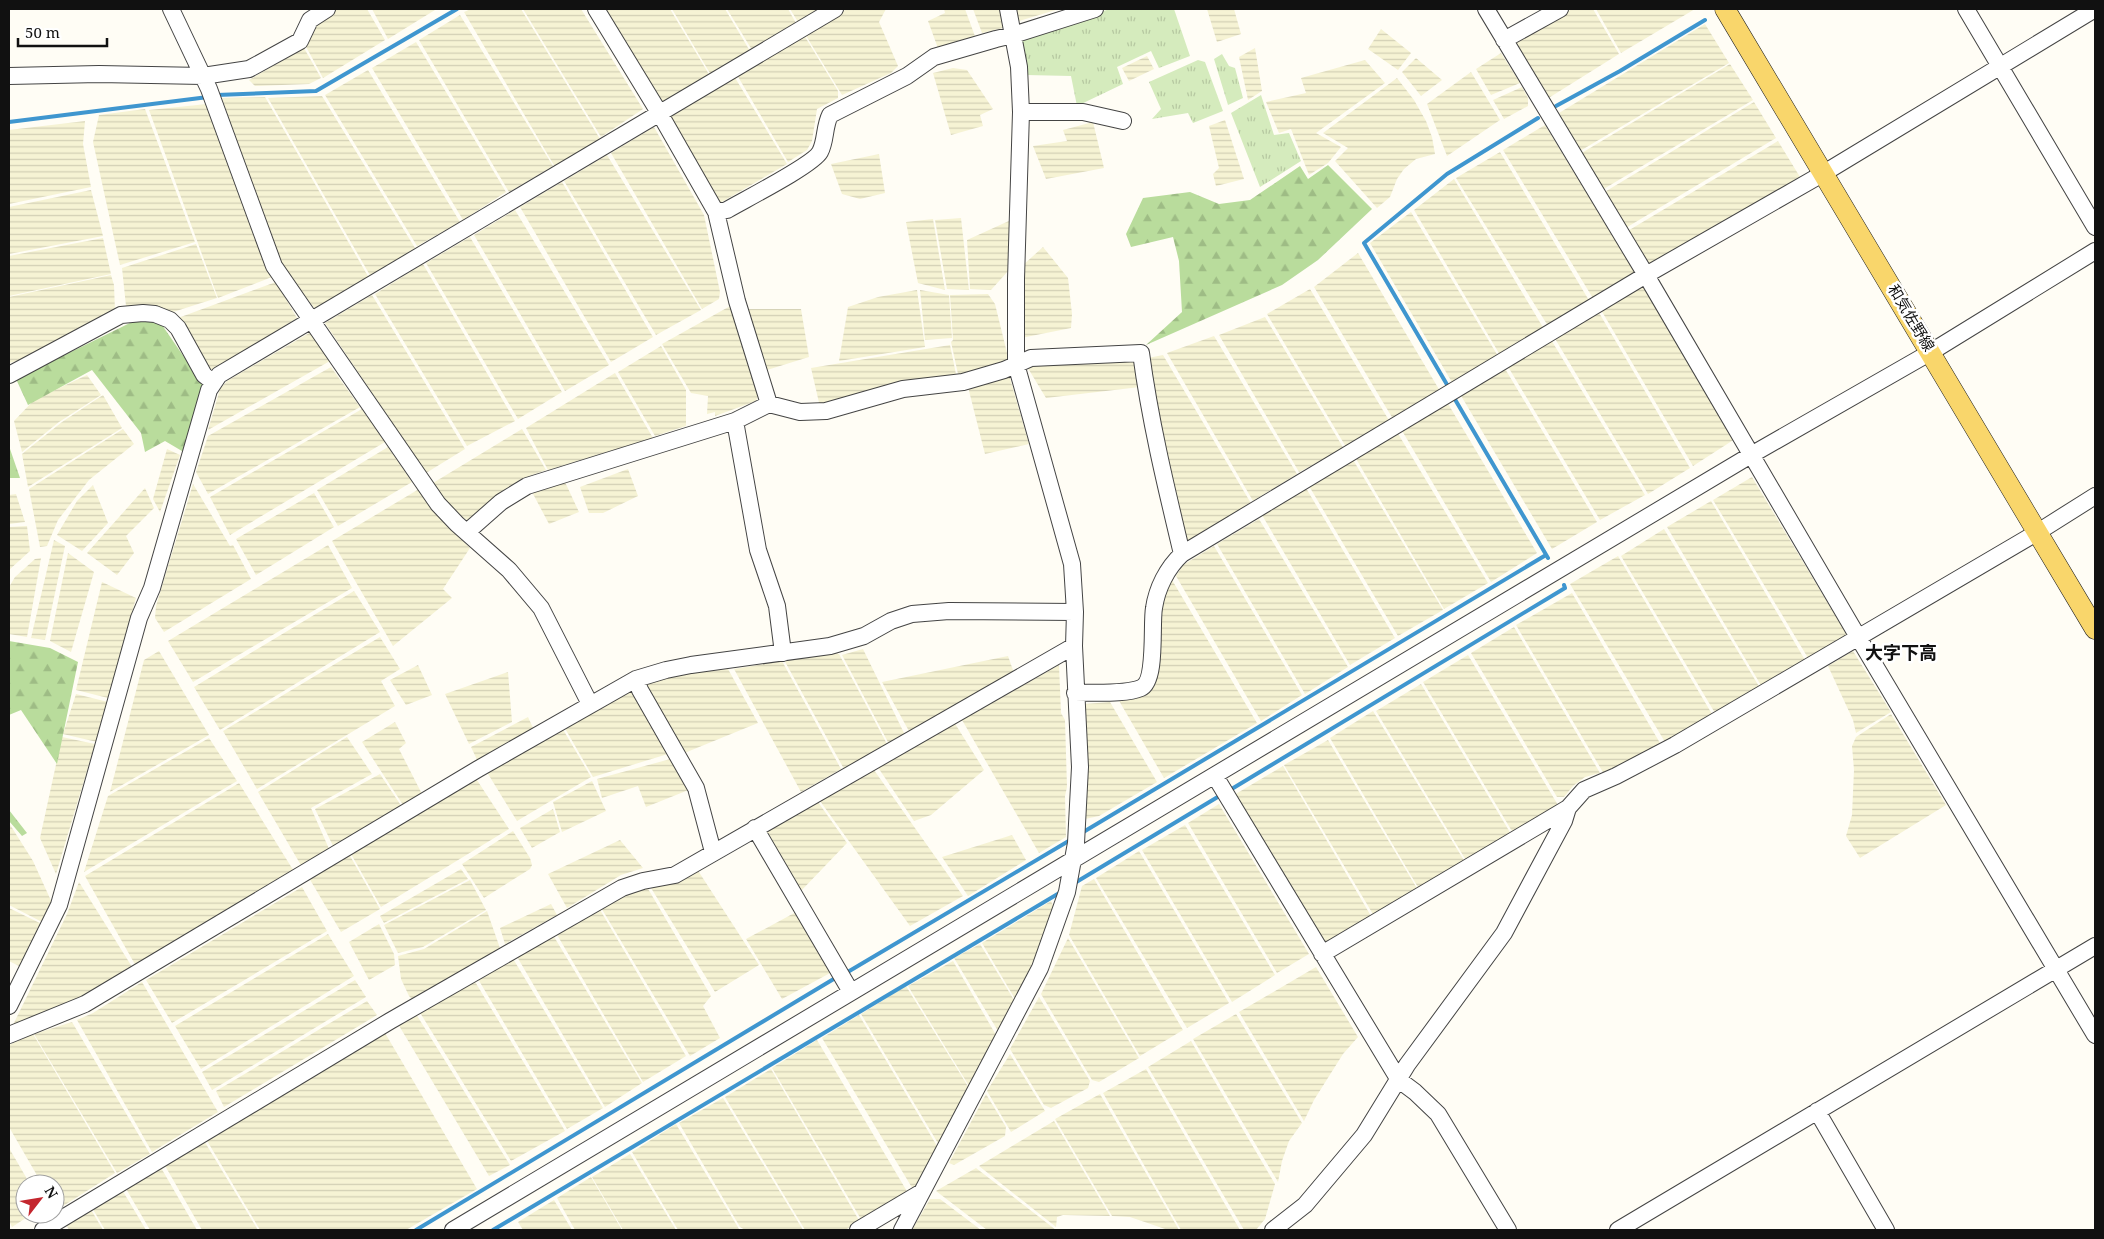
<svg xmlns="http://www.w3.org/2000/svg" width="2104" height="1239" font-family="'Noto Serif','Noto Sans JP',serif">
<style>
.farmland{fill:url(#farmland-rules)}
.grass{fill:url(#grass-tufts)}
.forest{fill:url(#forest-firs)}
.lines{fill:none;stroke-linecap:round;stroke-linejoin:round}
.stream{stroke:#3f96cf;stroke-width:4}
.minor-casing{stroke:#444;stroke-width:18}
.major-casing{stroke:#222;stroke-width:21}
.minor{stroke:#fff;stroke-width:16}
.major{stroke:#f9d66b;stroke-width:20}
.labels{text-anchor:middle;stroke-width:5;stroke-linejoin:round;paint-order:stroke}
.street-label{font-size:15px;fill:#111;stroke:#fff}
.quarter-label{font-size:18px;font-weight:bold;fill:#111;stroke:#fff}
</style>
<defs>
<pattern id="farmland-rules" width="6" height="5" patternUnits="userSpaceOnUse" patternTransform="scale(1.25)"><rect width="6" height="5" fill="#f6f3d4"/><path d="M0 2.5h6" fill="none" stroke="#d2cfb5"/></pattern>
<pattern id="grass-tufts" width="24" height="20" patternUnits="userSpaceOnUse" patternTransform="scale(1.25)"><rect width="24" height="20" fill="#d5ebbd"/><path d="M3 7l-1-3M5 7V3M7 7l1-3M15 17l-1-3M17 17v-4M19 17l1-3" fill="none" stroke="#b6c8a1"/></pattern>
<pattern id="forest-firs" width="22" height="20" patternUnits="userSpaceOnUse" patternTransform="scale(1.25)"><rect width="22" height="20" fill="#b9dc9c"/><path d="M5 1l3.5 6h-7zM16 11l3.5 6h-7z" fill="#9ebc85"/></pattern>
</defs>
<rect width="100%" height="100%" fill="#fffdf5"/>
<path class="farmland" d="M337 9H367L385 40 323 78 304 43 313 25Z
M372 9H435V10L388 39Z
M471 9H521L600 139 555 167 464 12Z
M523 9H581L643 109 601 137Z
M603 9H670L710 76 666 103 657 99Z
M672 9H725L750 51 711 75Z
M727 9H788L796 23 752 50Z
M790 9H820L798 22Z
M847 9H886L879 22 898 66 891 73 842 95 805 34Z
M944 9H965L976 39 939 51 928 21 945 13Z
M973 9H1001L1007 27 982 33Z
M1016 9H1059L1019 21Z
M1207 9H1234L1241 34 1217 42Z
M1572 9H1593L1619 54 1547 99 1512 43Z
M1596 9H1695L1621 53Z
M460 15 553 166 509 192 419 40Z
M1705 24 1729 63 1580 151 1559 113Z
M1381 29 1411 53 1398 70 1368 49Z
M804 35 838 91V98L817 109 812 141 807 150 788 162 737 75Z
M416 42 506 192 463 220 372 68Z
M304 48 321 78 309 84 255 86 249 80Z
M1255 48 1262 91 1248 100 1239 57Z
M1501 53 1520 83 1491 95 1476 69Z
M1147 56 1154 69 1129 81 1122 68Z
M1416 58 1442 80 1421 96 1402 72Z
M1365 60 1385 83 1316 133 1341 147 1328 163 1309 175 1291 129 1279 133 1266 102 1306 93 1301 78Z
M1730 64 1753 100 1602 190 1580 154Z
M953 68 967 70 993 109 980 115 983 126 951 135 933 73Z
M368 70 460 222 417 246 325 95Z
M1471 72 1500 120 1447 156 1427 104Z
M734 76 787 164 720 203 668 124 671 115Z
M1397 78 1414 100 1426 121 1432 137 1435 154 1416 159 1404 169 1397 179 1390 197 1377 208 1335 161 1348 148 1323 133Z
M1522 87 1528 98V106L1504 119 1493 100Z
M322 96 415 248 371 277 268 98Z
M265 97 369 278 315 309 273 253 222 98Z
M1754 102 1776 138 1624 229 1603 193Z
M207 104 272 277 218 298 149 110Z
M145 109 195 242 120 265 93 142 99 115Z
M1225 120 1244 179 1216 186 1213 174 1219 168 1209 126Z
M85 121 83 144 91 187 9 204V130Z
M1093 122 1104 168 1046 179 1033 146 1067 141 1063 130Z
M1545 125 1636 274 1594 300 1503 150Z
M654 127 704 215 720 292 719 299 702 309 611 153Z
M1778 141 1800 177 1649 269 1626 232Z
M1500 152 1590 302 1548 326 1456 178Z
M879 154 885 193 860 199 842 194 831 164Z
M607 155 701 310 656 335 564 181Z
M1454 179 1544 329 1500 355 1414 210Z
M562 182 653 337 611 362 520 207Z
M91 190 103 236 9 254V207Z
M515 210 609 365 565 391 474 235Z
M1411 212 1498 356 1453 384 1370 243Z
M961 218 969 290 947 289 935 220Z
M933 219 945 290 918 283 906 222Z
M1011 220 1009 270 991 290 970 289 967 240Z
M470 237 562 392 518 419 426 263Z
M103 238 111 274 9 296V256Z
M196 244 217 298 173 312 126 306 122 268Z
M1043 247 1068 278 1072 314 1071 328 1021 338 1022 266Z
M1358 253 1440 391 1393 419 1314 287Z
M423 264 515 421 467 446 375 294Z
M111 275 114 285 115 311 28 358 9 363V297Z
M276 282 297 318 214 370 205 368 178 318Z
M1643 283 1735 439 1693 466 1601 310Z
M1310 289 1390 422 1346 447 1267 314Z
M917 290 925 347 839 361 848 307 878 297Z
M920 290 949 295 952 338 925 340Z
M988 294 995 304 1009 361 963 379 958 374 951 342 953 340 950 295Z
M372 295 465 449 426 473 325 323Z
M732 305 760 390 756 401 715 416V412L707 414 708 396 691 393 662 344Z
M748 309H801L809 357 767 370Z
M1598 311 1690 468 1648 494 1554 337Z
M1265 317 1344 449 1299 472 1219 335Z
M311 332 330 361 208 430 220 389 227 381Z
M1214 336 1297 474 1253 501 1167 353Z
M1550 338 1645 495 1600 520 1507 365Z
M950 345 957 379 820 407 811 368Z
M661 346 686 390V426L655 436 618 372Z
M1163 355 1252 505 1194 541 1185 539 1154 407 1148 358Z
M1133 359 1140 387 1046 398 1026 365Z
M331 367 360 407 208 494 196 472 208 436Z
M1504 367 1597 522 1552 549 1460 394Z
M615 373 653 438 548 470 526 428Z
M87 375 101 395 59 422 22 452 14 421 34 400Z
M1009 375 1029 444 985 454 968 387Z
M103 395 122 428 28 487 22 454 62 422Z
M1447 402 1537 553 1491 582 1401 429Z
M362 409 385 442 230 535 210 497Z
M123 429 134 444 89 480 58 520 47 546 40 547 29 489Z
M522 429 546 470 521 479 495 496 472 523 460 516 442 498 433 483Z
M1397 432 1488 583 1444 609 1355 457Z
M388 447 412 482 338 526 317 490Z
M167 449 180 455 160 512 153 499Z
M1352 458 1443 610 1398 636 1309 486Z
M628 469 638 496 603 513H589L580 487Z
M1752 477 1847 635 1808 658 1713 500Z
M565 482 579 512 549 524 532 492Z
M193 484 230 546 233 545 251 579 164 632 155 618 156 606Z
M93 485 108 523 82 551 57 535 77 501Z
M145 488 154 508 126 536 134 553 117 575 87 553Z
M1306 488 1395 638 1350 665 1262 515Z
M419 489 430 507 470 548 443 589 452 598 393 646 332 541Z
M314 493 334 527 256 575 236 539Z
M16 494 25 522 9 524V495Z
M1711 501 1805 660 1762 687 1667 527Z
M1259 519 1348 667 1305 694 1217 544Z
M27 526 30 551 9 570V527Z
M1664 529 1760 688 1715 713 1621 556Z
M54 540 65 546 45 640 31 638Z
M328 545 352 588 193 682 168 641Z
M1214 546 1302 695 1261 721 1176 576 1183 565Z
M68 553 94 572 71 652 50 641Z
M1618 556 1712 714 1665 742 1570 584Z
M41 558 27 637 9 634V587L15 577 35 559Z
M1172 580 1257 723 1164 778 1118 699 1139 698 1152 690 1156 668 1162 598Z
M102 582 136 598 108 698 76 690Z
M354 591 380 632 220 730 194 687Z
M1572 593 1660 743 1604 774 1516 625Z
M1514 627 1600 773 1585 777 1573 786 1564 797H1557L1471 653Z
M380 637 400 669 381 681 395 706 257 789 223 731Z
M863 649 905 735 889 744 842 655Z
M159 651 209 735 110 792 144 660Z
M828 651 839 654 887 744 844 769 783 658Z
M1853 651 1891 712 1856 733 1853 720 1828 666Z
M1468 655 1558 805 1513 833 1423 682Z
M1008 656 1014 673 910 733 882 682Z
M782 661 841 769 801 792 734 669Z
M418 665 432 695 406 705 390 680Z
M1059 665 1061 713 1065 720 1067 787 1065 796 1066 837 1039 853 962 720Z
M728 669 758 723 682 754 643 684 676 675Z
M508 672 512 722 469 744 445 694Z
M1421 684 1511 834 1467 862 1376 711Z
M633 688 671 753 593 777 563 725Z
M76 694 108 702 97 742 63 734Z
M1110 702 1157 782 1099 816 1085 819 1087 794 1084 704Z
M1373 711 1465 862 1419 889 1330 738Z
M1891 714 1946 805 1860 858 1846 836 1852 815 1854 770 1852 746 1856 737Z
M528 717 534 730 479 764 471 747Z
M395 722 406 743 399 749 422 794 403 805 362 742Z
M954 722 984 770 931 815 914 821 877 766Z
M561 726 591 777 517 821 485 769Z
M62 737 95 744 56 874 40 838Z
M347 737 372 774 311 808 330 851 302 867 258 792Z
M209 738 237 781 84 872 108 796Z
M1328 740 1418 890 1374 916 1284 765Z
M674 758 691 789 646 807 638 786 602 798 597 779Z
M1283 766 1371 916 1325 944 1234 795Z
M874 770 963 896 910 926 820 801Z
M380 774 402 807 334 848 315 809Z
M475 777 509 829 381 907 351 854Z
M592 781 606 811 562 832 553 802Z
M239 783 295 873 137 968 85 876Z
M818 802 847 843 800 892 766 832Z
M1219 804 1309 954 1277 973 1188 823Z
M553 809 560 832 532 848 520 828Z
M9 823 33 861 53 905 44 923 9 905Z
M1185 825 1275 975 1232 1002 1142 850Z
M513 831 530 858 532 865 530 869 484 898 462 864Z
M1012 835 1026 860 968 896 942 857Z
M620 840 643 868 621 875 567 908 548 874Z
M1139 851 1229 1003 1187 1028 1096 878Z
M349 854 380 909 341 932 309 878Z
M461 869 468 879 384 923 380 916Z
M697 869 759 965 715 992 651 888Z
M1094 879 1183 1030 1140 1056 1069 935 1082 886Z
M470 880 486 910 423 947 398 953 384 925Z
M79 882 134 970 81 999 13 1025 67 914Z
M302 887 327 931 172 1023 146 980Z
M647 887 711 996 703 1006 720 1038 690 1056 600 906 627 890Z
M1051 901 1054 908 1046 935 1015 999 982 943Z
M551 904 557 915 505 944 500 928Z
M9 908 44 925 23 968 9 961Z
M599 908 686 1056 643 1082 556 933Z
M487 911 501 951 414 1001 409 996 401 979 398 956 424 949Z
M798 911 832 972 782 999 746 939Z
M379 924 394 954 395 965 369 980 349 942Z
M328 934 354 976 201 1069 175 1026Z
M553 935 642 1083 605 1107 516 955Z
M1068 938 1139 1058 1099 1082 1092 1080 1041 994Z
M980 944 1014 1000 998 1031 954 958Z
M512 957 603 1108 567 1129 478 979Z
M953 961 996 1035 969 1086 908 986Z
M1316 967 1358 1037 1343 1054 1314 1100 1304 1121 1239 1012Z
M355 980 366 997 212 1090 202 1072Z
M474 980 565 1131 511 1161 419 1011Z
M142 982 218 1112 152 1152 77 1020 93 1013Z
M906 986 969 1088 939 1145 861 1014Z
M1039 997 1090 1081 1088 1088 1051 1108 1044 1105 1010 1049Z
M367 1001 377 1015 224 1107 216 1091Z
M416 1014 510 1165 489 1176 398 1024Z
M1236 1014 1302 1123 1289 1141 1282 1161 1278 1182 1193 1039Z
M859 1015 937 1146 914 1191 822 1038Z
M72 1022 150 1154 117 1173 34 1034Z
M385 1033 477 1189 406 1230H260L206 1139Z
M33 1034 115 1173 60 1208H55V1184H42L9 1127V1045Z
M817 1040 908 1193 862 1221 772 1068Z
M1191 1041 1275 1184 1265 1219 1256 1230H1244L1148 1067Z
M1010 1054 1045 1111 1011 1132 987 1091Z
M771 1069 860 1222 845 1230H805L725 1097Z
M1146 1069 1240 1230H1181L1103 1093Z
M986 1094 1006 1127 1005 1136 954 1165 949 1163Z
M1100 1094 1179 1230H1168L1130 1217 1112 1216 1055 1119Z
M723 1098 803 1230H745L740 1227 679 1123Z
M1054 1121 1110 1216 1063 1215 1057 1217 1056 1227 979 1166Z
M676 1124 739 1229 737 1230H678L632 1152Z
M203 1139 258 1230H202L164 1164Z
M9 1148 30 1184H25V1214H32L12 1227 9 1221Z
M630 1154 676 1230H623L592 1177Z
M160 1166 197 1230H150L125 1187Z
M976 1168 1056 1230H987L936 1191Z
M591 1177 622 1230H575L557 1198Z
M121 1188 146 1230H105L91 1206Z
M930 1199H940L981 1230H912Z
M554 1200 572 1230H523L518 1222Z
M90 1208 103 1230H69L65 1223Z"/>
<path class="grass" d="M1110 9H1174L1190 56 1159 68 1151 51 1117 67 1123 84 1077 106 1071 76 1026 75 1021 41 1023 36Z
M1222 54 1229 66 1235 68 1243 98 1228 105 1214 59Z
M1198 60 1205 62 1223 111 1193 123 1188 113 1152 119 1161 109 1149 82Z
M1261 95 1274 135 1289 133 1301 161 1260 187 1231 113Z"/>
<path class="forest" d="M1328 165 1372 209 1318 260 1282 285 1146 345 1182 312 1179 261 1173 237 1131 247 1126 234 1143 198 1190 192 1219 204 1250 200 1300 166 1308 179Z
M138 319 160 322 206 389 187 454 165 441 145 452 141 433 92 370 28 405 16 379Z
M9 446 20 478H9Z
M9 641 50 648 78 662 57 764 21 710 9 715Z
M9 810 27 833 22 836 9 821Z"/>
<g class="lines">
<path class="stream" d="M217 95 316 91 457 9
M1556 106 1620 71 1705 20
M9 122 208 97
M1449 388 1364 243 1447 174 1538 118
M1453 396 1548 558
M1230 790 1565 588 1564 585
M1080 834 1546 555
M1073 884 1221 795
M846 973 1072 839
M416 1230 837 977
M493 1230 1061 892"/>
<defs>
<path id="minor" d="M171 9 209 89 274 266 438 504 457 524 509 570 541 608 590 704
M596 9 660 114 716 212 737 301 769 404
M1486 9 1646 275 1858 637 2095 1035
M1966 9 2095 227
M1504 40 1560 9
M9 76 99 74 203 76 249 69 300 41 310 20 327 9
M1021 112H1083L1123 121
M716 212 727 210C744 200 813 165 820 152 826 141 824 127 830 115L907 76 934 57 996 39 1013 35 1095 9
M9 375 121 315 143 313 155 314 170 320 178 328 204 375 213 382
M735 421 758 550 777 606 783 653
M467 532 501 502 527 486 735 421 769 404 800 412 826 411 903 389 963 382 1004 370 1031 358 1141 353C1150 421 1166 487 1182 554
M636 679 640 690 696 788 713 852
M1075 693C1093 692 1124 695 1141 688 1157 681 1151 624 1154 608 1157 588 1167 568 1182 554L1646 275 1824 173 2095 9
M1215 776 1399 1080 1415 1092 1438 1114 1508 1230
M755 828 851 992
M1322 954 1568 808 1584 790 1616 776 1675 745 2038 532 2095 496
M9 1006 59 905 139 618 152 588 209 390 219 375 835 9
M9 1035 85 1004 478 769 636 679 666 670 691 665 830 646 864 636 891 621 912 614 949 611 1075 612
M1817 1111 1886 1230
M43 1230 390 1021 622 888 643 881 675 875 1074 646
M453 1230 1751 455 1931 352 2095 251
M858 1230 922 1192
M902 1230 1040 968 1067 892 1076 843 1080 767 1074 646 1075 612 1072 564 1016 364V279L1021 112 1019 67 1008 9
M1273 1230 1305 1205 1364 1135 1407 1065 1504 933 1564 821 1568 808
M1618 1230 2095 946"/>
<path id="major" d="M1725 9 2095 629"/>
</defs>
<use href="#minor" class="minor-casing"/>
<use href="#major" class="major-casing"/>
<use href="#minor" class="minor"/>
<use href="#major" class="major"/>
</g>
<g class="labels">
<g class="street-label">
<text transform="translate(1911 318) rotate(59)" y="5">和気佐野線</text>
</g>
<g class="quarter-label">
<text x="1901" y="659">大字下高</text>
</g>
</g>
<rect width="2104" height="1239" fill="none" stroke="#111111" stroke-width="20"/>
<g transform="translate(40 1199) rotate(59)"><circle r="24" fill="#ffffff" stroke="#a0a0a0"/>
<path d="M0-4L9 19L0 12L-9 19Z" fill="#c4262e"/>
<text y="-8" font-size="14" font-weight="bold" text-anchor="middle" fill="#111111">N</text>
</g>
<path d="M18 38v8h89v-8" fill="none" stroke="#111111" stroke-width="2.5"/>
<text x="25" y="38" font-size="15" fill="#111111" stroke="#ffffff" stroke-width="4" paint-order="stroke">50 m</text>
</svg>
